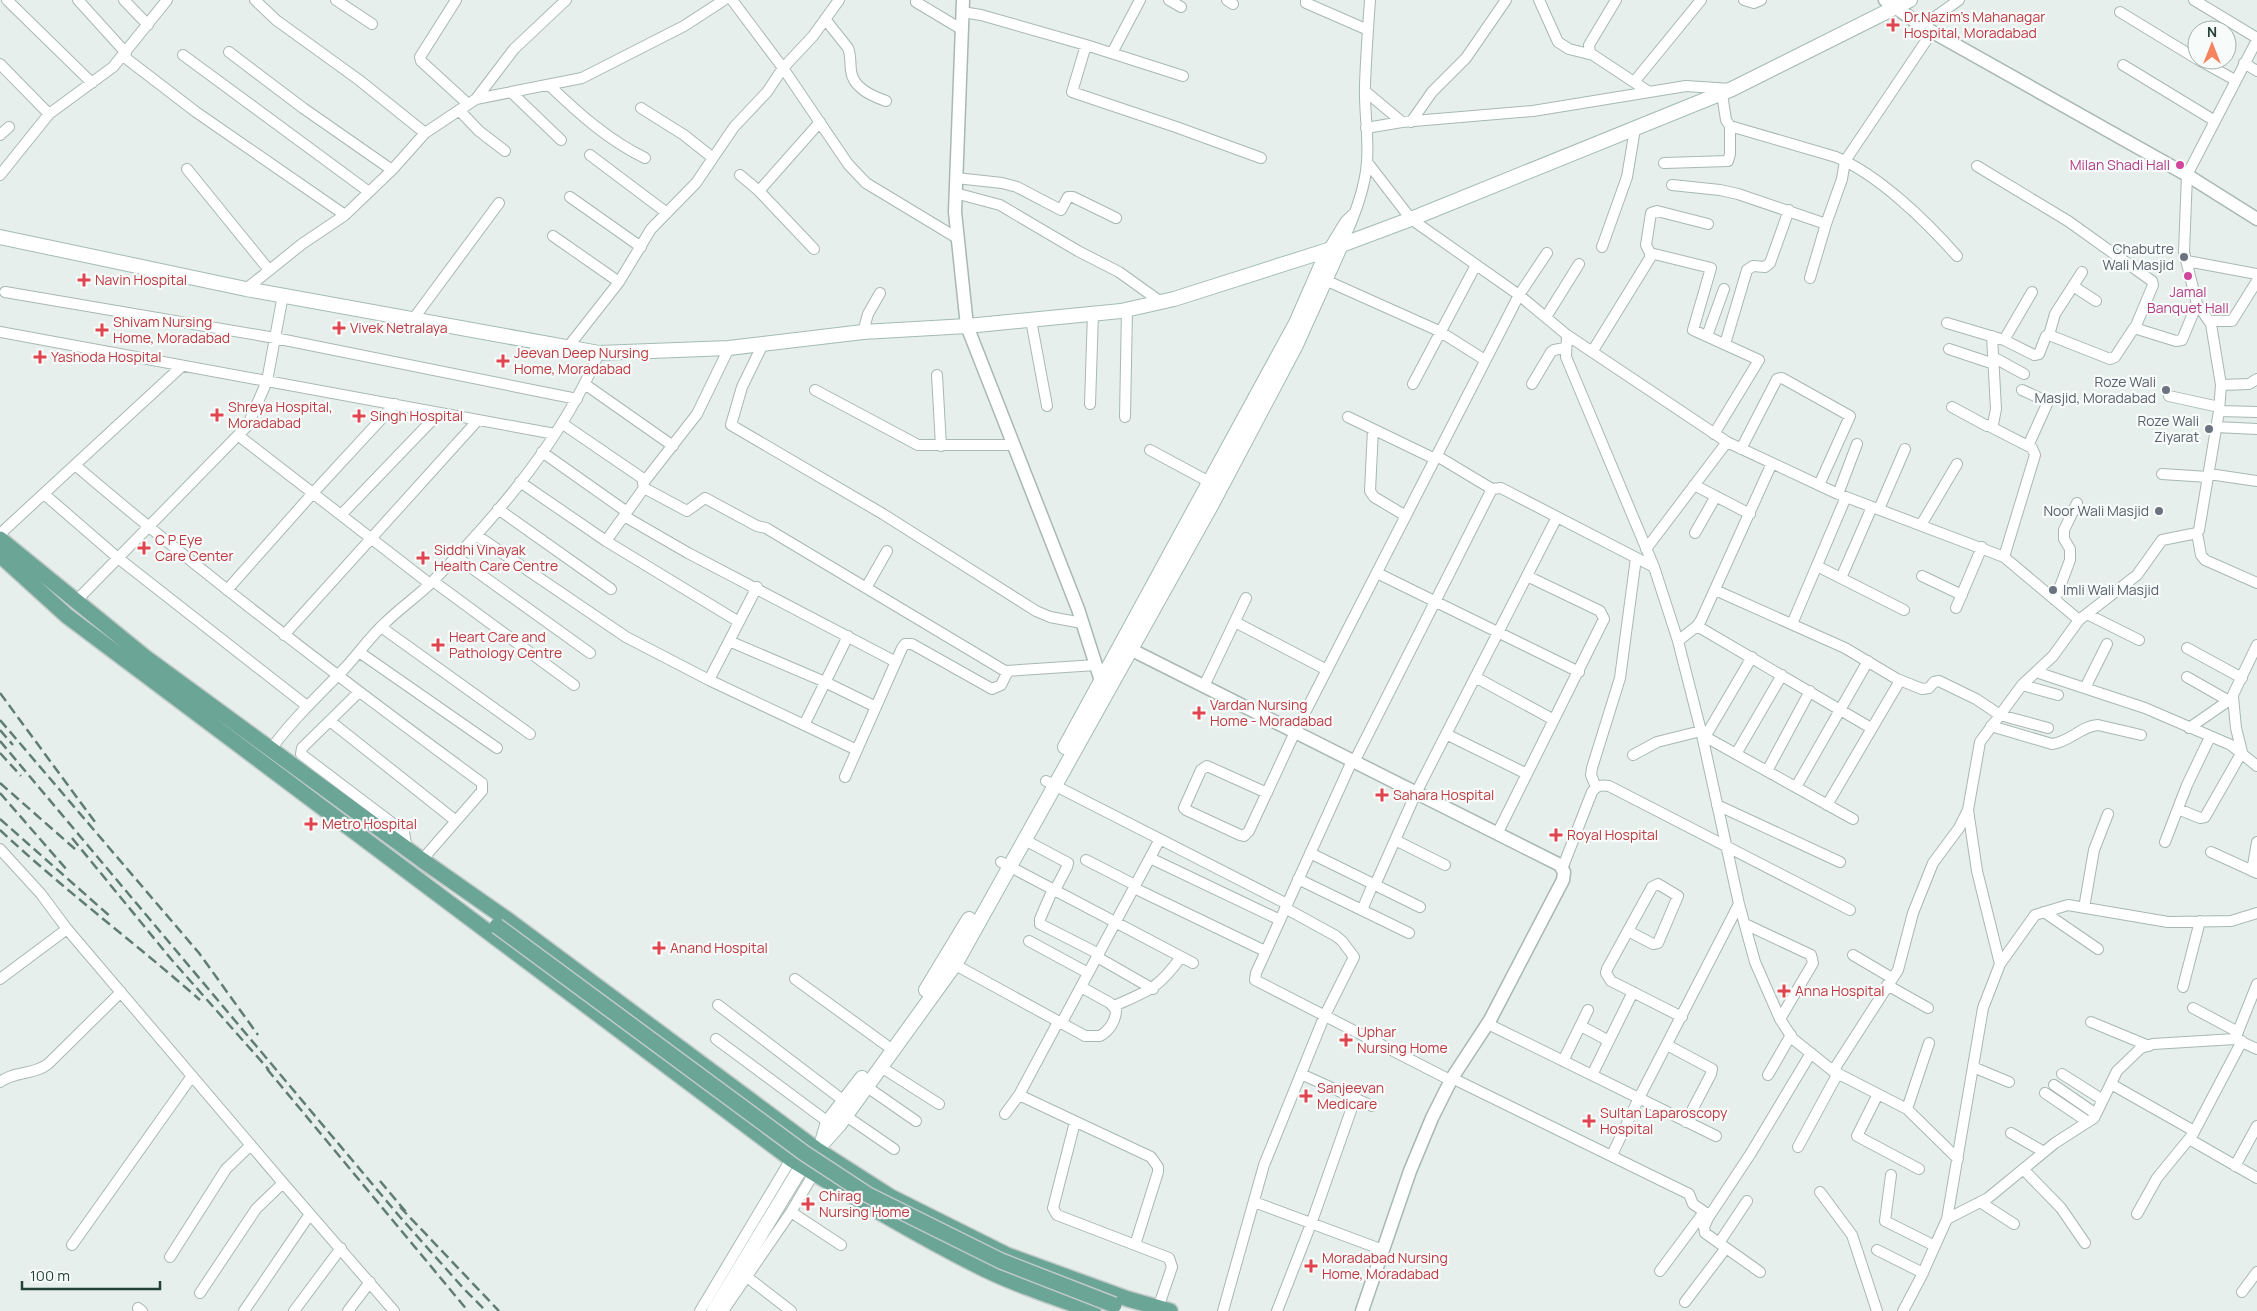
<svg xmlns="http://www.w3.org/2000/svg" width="2257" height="1311" font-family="Manrope,sans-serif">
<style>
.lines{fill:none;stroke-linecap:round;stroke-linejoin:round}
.minor-casing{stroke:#a8b8b2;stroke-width:12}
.tertiary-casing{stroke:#a8b8b2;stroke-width:15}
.secondary-casing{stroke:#a4bbb3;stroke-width:16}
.primary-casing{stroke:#c2cac8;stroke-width:18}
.minor{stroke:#fff;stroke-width:10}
.tertiary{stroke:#fff;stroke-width:12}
.secondary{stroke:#fff;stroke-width:14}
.primary{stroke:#6aa596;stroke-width:15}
.rail{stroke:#5f7d75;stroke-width:2.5;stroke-dasharray:10 5;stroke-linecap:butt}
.primary-bridge-casing{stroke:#c2cac8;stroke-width:18;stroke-linecap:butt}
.primary-bridge{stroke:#6aa596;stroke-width:15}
.health-dot{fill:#e0444e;stroke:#f7fbf9;stroke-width:2}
.hotel-dot{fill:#d1479c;stroke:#f7fbf9;stroke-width:2}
.worship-dot{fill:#6b7280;stroke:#f7fbf9;stroke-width:2}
.labels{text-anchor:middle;stroke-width:4.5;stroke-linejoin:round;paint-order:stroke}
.health-label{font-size:14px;fill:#be3a42;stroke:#f7fbf9;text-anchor:start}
.hotel-label{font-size:14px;fill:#b23c85;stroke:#f7fbf9;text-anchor:end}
.worship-label{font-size:14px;fill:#5b616d;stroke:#f7fbf9;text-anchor:end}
</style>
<rect width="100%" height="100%" fill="#e6efeb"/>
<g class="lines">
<defs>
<path id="minor" d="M7 0 92 83
M78 0 126 53
M124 0 148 25
M255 0 276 20 359 80 425 133
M336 0 372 24
M456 0 420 57 421 61 468 104
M732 0 783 68 848 164 866 183 957 238
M1169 0 1181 7
M1227 0 1233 4
M1306 0V3L1368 30
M1539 0 1558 42 1569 49 1593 55
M1616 0 1589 45 1590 53 1649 92
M1744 0 1754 3 1761 0
M2194 0 2257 38
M916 2 961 29
M962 12 981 15 1086 45 1183 76
M2120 12 2197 59
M825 19 848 48C851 55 850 63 851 71 853 88 872 96 886 101
M1922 26 1959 0
M1086 45 1072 92 1176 127 1261 158
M229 52 303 108 392 170
M1112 53 1140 0
M183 55 369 192
M123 56 196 112 345 215
M2199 60 2235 80
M2244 63 2257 71
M0 64 49 114
M2123 65 2215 121
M1634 82 1701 0
M549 85C578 113 608 140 645 158
M1365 91 1402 122
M511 92 561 140
M1722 94 1726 120 1730 126 1836 157C1879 175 1926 221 1957 256
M476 99 582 78 684 26 724 0
M641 108 684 135 713 158
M459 110 479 131 505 151
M1411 122 1432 92 1466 58 1506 0
M1366 128 1402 122 1533 111 1686 86 1731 89
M0 135 9 127
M590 155 667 213
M1367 162 1411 219 1519 295 1567 335 1727 442 1838 494 2004 557 2079 620
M1664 163 1728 161 1730 154V126
M1977 166 2068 221 2152 281 2153 285 2135 328
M187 169 269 270
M0 175 49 114 113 67 167 0
M740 175 759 191 814 249
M956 178 1002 183 1017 187 1061 210 1068 197H1073L1116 218
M1672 185 1720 190 1738 194 1826 224
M759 191 820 122
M955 193 1000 205 1078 251 1119 272 1161 302
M570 197 641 247
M553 236 619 282
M1341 245C1353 220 1365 190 1367 162 1369 136 1364 110 1365 85 1366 56 1368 28 1370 0
M1602 247 1627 177 1635 129
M1328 250 1345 222 1352 215
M1650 253 1711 268 1693 330 1759 360 1714 434
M2187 261 2257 274
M1810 278 1826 224 1842 179 1845 161 1932 32
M1325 280 1439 331 1485 360
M2073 286 2096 301
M246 289 302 244 345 215 392 170 425 133 476 99 514 49 566 0
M5 292 275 338 577 399
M1546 317 1579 264
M414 318 499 203
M1031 320 1047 406
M2210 321H2232L2257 281
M1947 323 2004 340 2034 355 2039 354 2046 336 2049 335 2110 359 2115 357 2134 328 2176 341 2182 340 2197 304
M0 332 555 434
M863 332 868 314 880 293
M1567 335 1566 357 1654 567 1678 641 1702 735 1739 904 1755 962 1780 1019 1793 1039 1833 1071 1907 1109 1958 1159
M2049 335 2055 314 2082 272
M1707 336 1724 289
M2004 340 2032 292
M763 344 742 387 731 425 883 514 1036 611 1050 617 1082 623
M1725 344 1747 270 1753 266 1765 267 1770 263 1789 210
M568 347 619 282 651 229 696 183 734 127 767 92 783 68 813 36 839 0
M1949 349 1994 364
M1592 352 1650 258V253L1646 245 1651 213 1657 211 1708 224
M1993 357 2024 374
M937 375 941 446
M1413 384 1476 265
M1532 384 1551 352 1554 350 1565 348
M586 385 673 446
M2221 385 2249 384 2257 379
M815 390 918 445H1013
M2022 390 2044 400 2047 404 2028 446
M2169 396 2219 407
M1090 404 1093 313
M1952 407 1987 426 1993 424 1996 409 1992 336
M2219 411 2257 412
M1125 417 1127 309
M1348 417 1435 459
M563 424 642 478 644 488 606 541
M1989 426 2032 448 2035 455 2004 557
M2216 427 2257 429
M1373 429 1370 491 1374 497 1406 516
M239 436 430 584
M1741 449 1777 379 1782 378 1850 416 1819 485
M1150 450 1215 485
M542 452 627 512
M1437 456 1492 489
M75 465C206 577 343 681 482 783V791L422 860
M2162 474 2208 477
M2209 474 2257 481
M520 482 606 541 739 622
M644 482 697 414 729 348
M1694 485 1750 514
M644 488 687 511 705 498 757 526 766 528 1005 671 1096 665
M44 494 118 558 307 706
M1838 494 1857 444
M498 509 611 589
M1879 509 1905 449
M341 515 439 413
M624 516 688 553 896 662
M1921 525 1957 464
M1695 533 1716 496
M2197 533 2201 555 2205 560 2257 583
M0 534 182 366
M476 535 626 637 709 680 857 750
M1646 549 1727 442
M455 556 590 653
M1817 566 1904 610
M1377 573 1579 672
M1922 576 1962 595
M1841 578 1872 507
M433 581 574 685
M866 588 887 551
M227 590 313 493 395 404
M1715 590 1845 648 1897 679 1898 684 1827 805
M2055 600 2070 560V549L2064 539V530L2077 503
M76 601 248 425 267 381 283 295
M1956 608 1982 547
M2087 614 2139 640
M1235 622 1327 670
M1792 624 1846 497
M1697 626 1871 728
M381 627 530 734
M284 635 478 420
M729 641 825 682 876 707
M1678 641 1697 626 1701 620 1772 463
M2187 648 2242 678
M359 652 497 748
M2036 672 2145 708 2231 745 2257 766
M1475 677 1554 720
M2187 677 2229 701
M1897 679 1922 689 1929 688 1934 682 1939 681 1976 699 2000 715 2048 728
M709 680 757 587
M2022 685 2058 695
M1204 686 1246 598
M2085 688 2107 644
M358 693 302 748 301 754 404 832 407 849
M330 721 456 821
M804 725 848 636
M1991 726 2052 744C2070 742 2081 726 2098 725L2141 735
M2189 728 2231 699 2257 645
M1446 734 1527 774
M1702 735 1853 819
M1705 737 1752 657
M271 749C293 719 319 695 345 668 358 654 370 637 385 623 400 608 418 596 433 581 499 514 562 439 599 353
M1736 754 1782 675
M1633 755 1657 742 1701 731
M1352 761 1256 973 1255 980 1450 1080
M1354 762 1492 489 1501 488 1654 567
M1767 771 1810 691
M845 777 902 648 905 644H912L992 689 1001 685 1008 671
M1046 781 1287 904
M1596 787 1591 775 1592 768 1620 678 1636 558
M1796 787 1868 661
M1267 793 1207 766 1201 770 1184 808 1186 810 1240 835 1244 836 1249 831 1295 732 1519 295 1547 253
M1717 805 1840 862
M2178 809 2200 818 2205 817 2242 752 2236 728 2233 697
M1968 810 1977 871 2000 964
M1497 834 1604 619 1600 611 1527 576
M1023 839 1068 863 1067 867 1055 890
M1395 840 1445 865
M2165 842 2187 785 2210 737
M0 849 41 894 67 929 283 1183 394 1311
M2211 852 2257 873
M1310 853 1420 907
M1150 858 1280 920
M1086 860 1135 885
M1001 862 1193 963
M1562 869 1592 792C1597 785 1601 785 1609 786L1850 910
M2252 871 2257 842
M1298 879 1409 933
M1375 885 1416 793 1557 517
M1134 888 1265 951
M1053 889 1040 919V924L1099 954
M2084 908 2094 850 2108 814
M1362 910 1373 884
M2044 912 2098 949
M1745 924 1811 955 1813 963 1780 1019
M1628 931 1653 944 1658 943 1678 896 1658 884 1652 887 1607 969 1606 973 1611 981 1682 1017
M1029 941 1088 973
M1853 955 1892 978
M1097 957 1153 989
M950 962 1085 1036H1100C1109 1031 1116 1021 1116 1010L1110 1003 1081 987
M0 979 67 929
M795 979 886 1045
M1887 985 1928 1008
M2183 987 2200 921
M718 1005 844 1101
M1114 1006C1148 991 1158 989 1181 957
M2193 1008 2238 1032
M2091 1022 2149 1046
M1061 1024 1160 839
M1488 1024 1716 1136
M1581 1026 1609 1041
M716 1039 828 1122
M2235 1039 2257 984
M1667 1045 1712 1069 1711 1074 1686 1122
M1563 1061 1588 1010
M881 1067 939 1104
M1973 1067 2009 1082
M1833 1071 1898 970 1913 913 1933 863 1959 828 1968 810 1980 742 2022 685 2053 656 2079 620 2137 575 2162 540 2197 533 2199 530 2219 411 2221 385 2211 324 2197 304 2184 252 2187 175 2257 40
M1301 1074 1372 1106
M2062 1074 2103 1100
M1592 1075 1633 992
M1768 1075 1791 1035
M1452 1078 1689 1194 1693 1204 1706 1213 1708 1218 1704 1227 1705 1233 1760 1272
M0 1082C14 1071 34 1075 48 1064L121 992
M2111 1084 2194 1131
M2054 1085 2096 1114
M867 1087 916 1121
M2045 1093 2088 1122
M1878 1094 1857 1136 1919 1169
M1019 1095 1151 1157 1158 1167V1172L1135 1245
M1907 1109 1929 1043
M1005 1114 1019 1095 1058 1022
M846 1116 894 1149
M1075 1122 1053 1208 1057 1215 1169 1258 1172 1267 1157 1311
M2011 1133 2044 1152
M2189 1139 2257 1178
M1798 1147 1838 1073
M1612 1155 1639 1098 1739 904
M2235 1166 2257 1126
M2023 1169 2061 1208 2085 1243
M1891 1175 1885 1221 1935 1246
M1820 1192 1852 1235 1877 1311
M1254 1202 1383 1250
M1980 1202 2014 1224
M791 1212 841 1245
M2137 1214 2157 1178 2193 1134 2242 1041
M1708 1218 1751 1153 1811 1053
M1947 1219 1988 1198 2055 1143 2094 1118 2117 1071 2141 1048 2153 1044 2235 1039 2257 1049
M1719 1243 1747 1201
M72 1245 192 1076
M1877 1250 1923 1273
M170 1257 226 1169 251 1145
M1660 1271 1704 1212
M747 1277 791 1311
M2242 1292 2257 1272
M200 1293 256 1209 283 1183
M1685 1302 1726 1248
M138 1308 142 1311
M244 1311 310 1214
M294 1311 341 1248
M348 1311 370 1282
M700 1311 791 1159
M723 1311 791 1212 814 1173
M1223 1311 1264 1165 1324 1017 1354 957 1342 941 1336 936 1285 908
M1277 1311 1311 1224 1355 1099
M1903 1311 1921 1277 1947 1219 1983 1008 2000 964 2035 915 2068 905 2168 922 2231 921 2257 913"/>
<path id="tertiary" d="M963 0 955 212 967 326 1078 609 1101 681 1105 687
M1885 0 1922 26 2187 175 2257 219
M1122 645 1560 865 1564 872 1563 880 1490 1020 1452 1078 1432 1118 1410 1171 1362 1311"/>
<path id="secondary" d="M0 237 246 289 599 353 729 348 863 332 967 326 1121 311 1174 299 1328 250 1411 219 1732 89 1910 0
M1065 747 1296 323 1328 250
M926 990 969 919
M823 1139 828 1122 862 1078
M714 1311 802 1166 839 1125 956 963 1212 504 1296 345 1341 245"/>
<path id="primary" d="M0 539 145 657 422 860 508 920 816 1149 891 1197 1007 1255 1128 1299 1170 1311
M0 555 67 616 791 1159C851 1196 913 1233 976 1265 1013 1284 1053 1297 1093 1311"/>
</defs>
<use href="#minor" class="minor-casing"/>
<use href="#tertiary" class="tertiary-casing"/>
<use href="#secondary" class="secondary-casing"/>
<use href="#primary" class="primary-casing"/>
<use href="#minor" class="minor"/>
<use href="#tertiary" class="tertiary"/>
<use href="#secondary" class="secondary"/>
<use href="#primary" class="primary"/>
<path class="rail" d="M0 693 95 822
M0 720 199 953 258 1035
M0 730 13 745
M0 741 400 1217 464 1289 486 1311
M0 753 21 776
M0 783 75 849
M0 793 67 870
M0 819 112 918
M0 830C64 890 134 942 200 1000
M72 838 171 959 269 1070
M267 1069 468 1311
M380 1181 406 1212
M400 1207 499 1311"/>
<defs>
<path id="primary-bridge" d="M497 926 804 1153 868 1195 1001 1261 1114 1305"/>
</defs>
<use href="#primary-bridge" class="primary-bridge-casing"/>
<use href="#primary-bridge" class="primary-bridge"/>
</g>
<g class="health-dot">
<path d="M1890.5 17.5h5v5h5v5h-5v5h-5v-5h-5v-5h5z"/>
<path d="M81.5 272.5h5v5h5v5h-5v5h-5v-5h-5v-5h5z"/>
<path d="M336.5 320.5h5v5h5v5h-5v5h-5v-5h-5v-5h5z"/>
<path d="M99.5 322.5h5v5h5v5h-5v5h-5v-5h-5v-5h5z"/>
<path d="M37.5 349.5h5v5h5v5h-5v5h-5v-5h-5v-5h5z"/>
<path d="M500.5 353.5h5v5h5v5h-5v5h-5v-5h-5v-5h5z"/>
<path d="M214.5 407.5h5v5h5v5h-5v5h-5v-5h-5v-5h5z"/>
<path d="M356.5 408.5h5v5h5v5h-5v5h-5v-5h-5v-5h5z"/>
<path d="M141.5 540.5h5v5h5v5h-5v5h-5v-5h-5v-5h5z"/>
<path d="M420.5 550.5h5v5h5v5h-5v5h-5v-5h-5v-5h5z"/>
<path d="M435.5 637.5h5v5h5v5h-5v5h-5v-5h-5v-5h5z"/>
<path d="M1196.5 705.5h5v5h5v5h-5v5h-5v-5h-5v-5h5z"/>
<path d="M1379.5 787.5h5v5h5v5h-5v5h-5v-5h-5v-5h5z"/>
<path d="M308.5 816.5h5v5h5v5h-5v5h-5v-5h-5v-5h5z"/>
<path d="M1553.5 827.5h5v5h5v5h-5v5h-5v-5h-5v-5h5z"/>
<path d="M656.5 940.5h5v5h5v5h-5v5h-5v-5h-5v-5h5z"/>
<path d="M1781.5 983.5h5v5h5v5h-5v5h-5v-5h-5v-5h5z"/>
<path d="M1343.5 1032.5h5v5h5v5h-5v5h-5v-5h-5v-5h5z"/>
<path d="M1303.5 1088.5h5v5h5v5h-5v5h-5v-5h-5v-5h5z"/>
<path d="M1586.5 1113.5h5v5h5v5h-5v5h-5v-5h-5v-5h5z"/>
<path d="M805.5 1196.5h5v5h5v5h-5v5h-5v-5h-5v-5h5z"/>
<path d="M1308.5 1258.5h5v5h5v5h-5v5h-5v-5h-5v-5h5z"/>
</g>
<g class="hotel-dot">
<circle cx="2180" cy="165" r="5"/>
<circle cx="2188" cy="276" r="5"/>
</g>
<g class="worship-dot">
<circle cx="2184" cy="257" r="5"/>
<circle cx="2166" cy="390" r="5"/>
<circle cx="2209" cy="429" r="5"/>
<circle cx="2159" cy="511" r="5"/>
<circle cx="2053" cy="590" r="5"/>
</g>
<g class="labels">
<g class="health-label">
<text x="1904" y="22">Dr.Nazim's Mahanagar<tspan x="1904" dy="16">Hospital, Moradabad</tspan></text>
<text x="95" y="285">Navin Hospital</text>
<text x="113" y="327">Shivam Nursing<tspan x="113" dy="16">Home, Moradabad</tspan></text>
<text x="350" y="333">Vivek Netralaya</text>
<text x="514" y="358">Jeevan Deep Nursing<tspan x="514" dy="16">Home, Moradabad</tspan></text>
<text x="51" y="362">Yashoda Hospital</text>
<text x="228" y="412">Shreya Hospital,<tspan x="228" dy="16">Moradabad</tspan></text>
<text x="370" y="421">Singh Hospital</text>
<text x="155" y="545">C P Eye<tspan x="155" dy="16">Care Center</tspan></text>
<text x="434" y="555">Siddhi Vinayak<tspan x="434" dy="16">Health Care Centre</tspan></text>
<text x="449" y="642">Heart Care and<tspan x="449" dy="16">Pathology Centre</tspan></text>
<text x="1210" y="710">Vardan Nursing<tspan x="1210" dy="16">Home - Moradabad</tspan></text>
<text x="1393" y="800">Sahara Hospital</text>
<text x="322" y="829">Metro Hospital</text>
<text x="1567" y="840">Royal Hospital</text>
<text x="670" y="953">Anand Hospital</text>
<text x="1795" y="996">Anna Hospital</text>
<text x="1357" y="1037">Uphar<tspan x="1357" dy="16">Nursing Home</tspan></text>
<text x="1317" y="1093">Sanjeevan<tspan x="1317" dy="16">Medicare</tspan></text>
<text x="1600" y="1118">Sultan Laparoscopy<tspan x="1600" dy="16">Hospital</tspan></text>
<text x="819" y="1201">Chirag<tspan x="819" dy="16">Nursing Home</tspan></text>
<text x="1322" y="1263">Moradabad Nursing<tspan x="1322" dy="16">Home, Moradabad</tspan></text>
</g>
<g class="hotel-label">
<text x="2170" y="170">Milan Shadi Hall</text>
<text x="2188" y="297" text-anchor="middle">Jamal<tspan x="2188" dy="16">Banquet Hall</tspan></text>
</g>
<g class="worship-label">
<text x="2174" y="254">Chabutre<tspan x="2174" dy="16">Wali Masjid</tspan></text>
<text x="2156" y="387">Roze Wali<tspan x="2156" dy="16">Masjid, Moradabad</tspan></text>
<text x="2199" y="426">Roze Wali<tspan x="2199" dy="16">Ziyarat</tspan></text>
<text x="2149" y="516">Noor Wali Masjid</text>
<text x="2063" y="595" text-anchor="start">Imli Wali Masjid</text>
</g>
</g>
<g transform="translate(2212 45)"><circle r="24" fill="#f7fbf9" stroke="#a3b1ad"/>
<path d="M0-4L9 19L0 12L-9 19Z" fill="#f4845f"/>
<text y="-8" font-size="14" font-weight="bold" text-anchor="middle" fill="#24423a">N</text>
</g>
<path d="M22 1281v8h138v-8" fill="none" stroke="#24423a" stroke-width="2.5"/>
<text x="30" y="1281" font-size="15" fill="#24423a" stroke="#f7fbf9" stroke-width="4" paint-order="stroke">100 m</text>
</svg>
